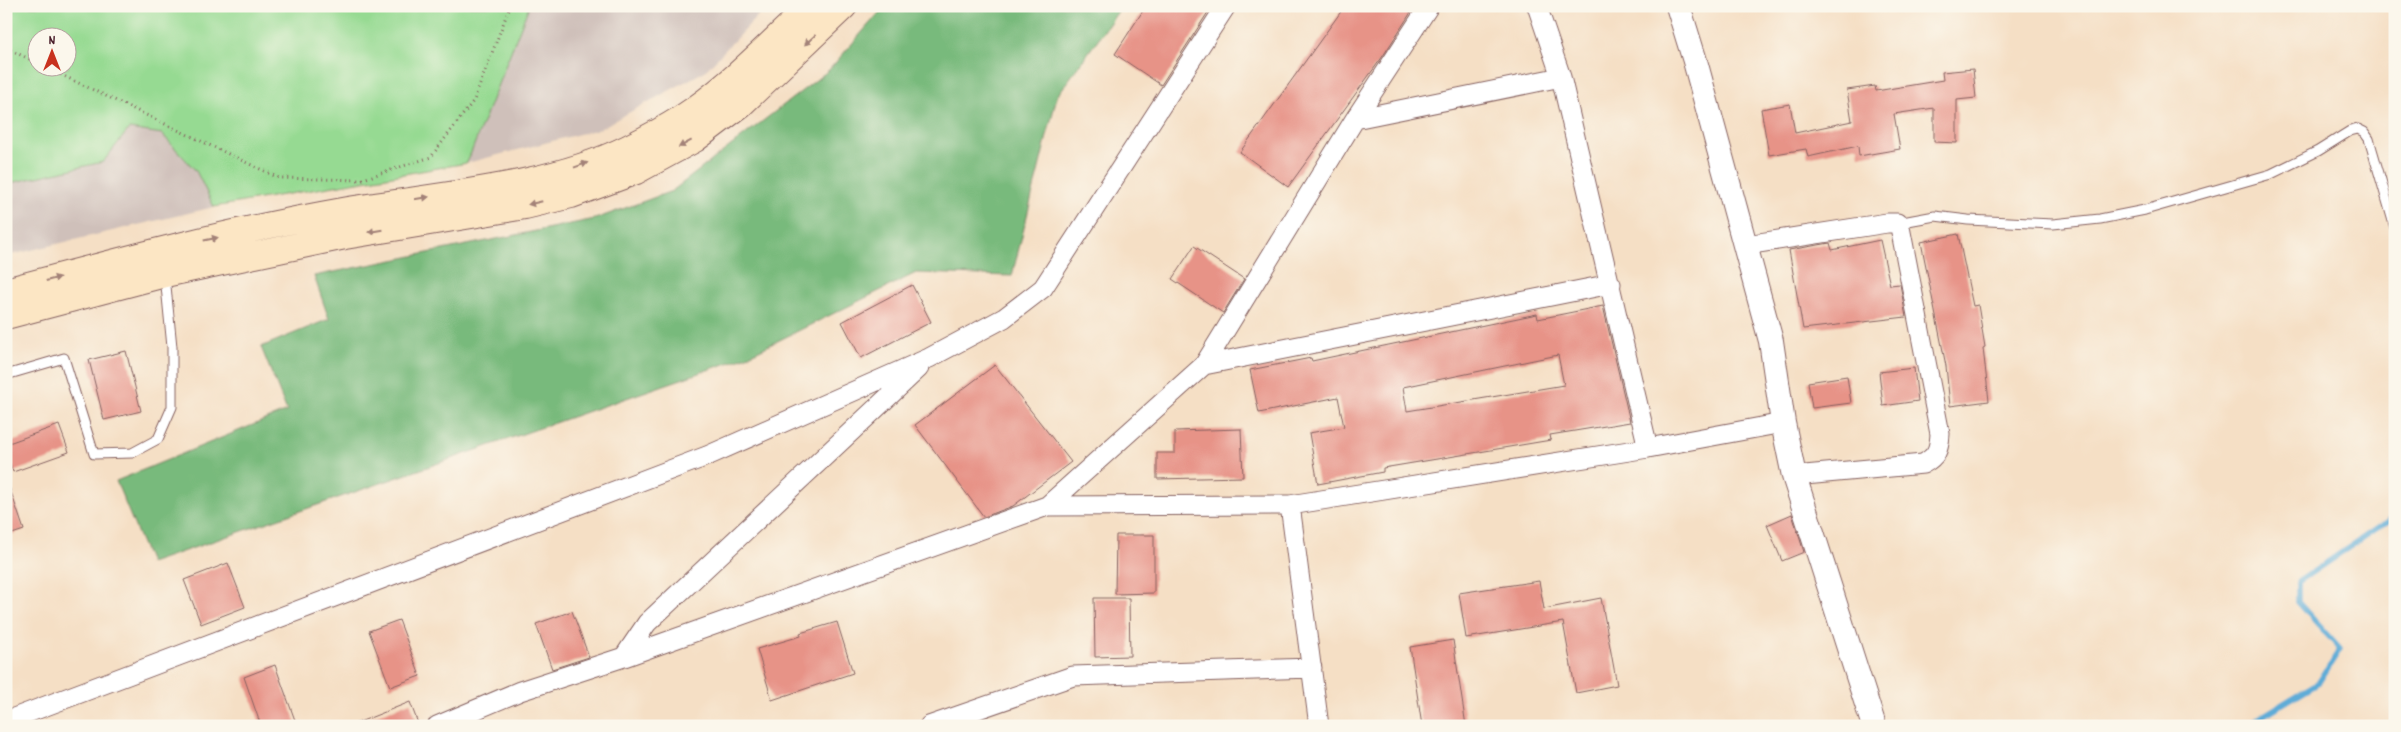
<svg xmlns="http://www.w3.org/2000/svg" width="2401" height="732" font-family="Dekko,sans-serif">
<style>
.industrial{fill:#cfc0ba;fill-rule:evenodd}
.green{fill:#96da92;stroke:#707c5e;fill-rule:evenodd}
.forest{fill:#78ba7c;stroke:#616c54}
.lines{fill:none;stroke-linecap:round;stroke-linejoin:round}
.stream{stroke:#5eacd7;stroke-width:5.5}
.building{fill:#e79387;fill-rule:evenodd}
.service-casing{stroke:#866261;stroke-width:11}
.minor-casing{stroke:#866261;stroke-width:21}
.tertiary-casing{stroke:#866261;stroke-width:26}
.secondary-casing{stroke:#866261;stroke-width:28}
.path{stroke:#866261;stroke-width:3;stroke-dasharray:1 4;stroke-linecap:butt}
.service{stroke:#fff;stroke-width:9}
.minor{stroke:#fff;stroke-width:19}
.tertiary{stroke:#fff;stroke-width:24}
.secondary{stroke:#fce6c4;stroke-width:26}
.oneway{fill:#a38278}
</style>
<rect width="100%" height="100%" fill="#fbf7ec"/>
<filter id="ink" filterUnits="userSpaceOnUse"><feTurbulence type="fractalNoise" baseFrequency=".02" numOctaves="2"/><feDisplacementMap in="SourceGraphic" scale="10" xChannelSelector="R" yChannelSelector="G"/><feConvolveMatrix kernelMatrix="1 2 1 2 8 2 1 2 1" color-interpolation-filters="sRGB"/></filter>
<filter id="wash" filterUnits="userSpaceOnUse"><feTurbulence type="fractalNoise" baseFrequency=".0096" numOctaves="4" result="noise"/><feDisplacementMap in="SourceGraphic" scale="20" xChannelSelector="R" yChannelSelector="G"/><feGaussianBlur stdDeviation="1.12" result="paint"/><feColorMatrix in="noise" values="0 0 0 0 0 0 0 0 0 0 0 0 0 0 0 0 0 1.4 0 .05"/><feComposite in="paint" operator="in"/></filter>
<g filter="url(#wash)">
<rect width="100%" height="100%" fill="#f5dfc5"/>
<path class="industrial" d="M6 6H767L705 71 599 129 467 163 214 207 6 256ZM38 38H68V68H38Z"/>
<path class="green" d="M6 6H529L467 163 214 207 196 171 162 134 129 129 103 162 6 184ZM38 38H68V68H38Z"/>
<path class="forest" d="M885 6H1122L1057 96 1012 276 916 273 745 357 150 563 116 481 287 411 261 347 329 319 314 276 595 219 672 191 829 70Z"/>
<g class="lines">
<path class="stream" d="M2246 726 2319 682 2340 649 2298 602V582L2395 516"/>
</g>
<g id="blocks">
<path class="building" d="M1146 6H1212L1161 85 1115 54Z
M1345 6H1415L1383 56 1288 187 1240 152Z
M1973 69 1976 98 1957 100V143L1934 142V108L1894 114 1900 149 1859 156 1858 146 1808 157 1806 149 1769 155 1761 109 1790 104 1795 133 1852 121 1847 90 1875 86 1876 91 1943 80 1942 72Z
M1958 234 1973 306 1978 305 1985 347 1983 348 1989 401 1950 406 1946 366 1921 242Z
M1880 240 1890 285 1900 284 1906 317 1803 329 1789 250 1830 243 1832 250Z
M1194 246 1244 279 1223 313 1172 279Z
M912 285 931 322 861 358 842 322Z
M1603 306 1630 422 1550 435 1551 440 1383 468V472L1318 484 1309 433 1344 427 1338 397 1259 413 1250 370 1311 358 1312 361 1537 314 1538 319ZM1558 355 1564 385 1407 411 1403 387Z
M126 351 141 411 104 420 89 360Z
M995 365 1071 462 1013 506 984 517 915 425Z
M1914 368 1918 401 1883 406 1879 372Z
M1847 376 1851 403 1812 408 1808 382Z
M59 425 69 452 13 472 6 453V444Z
M1241 429 1243 477 1157 479V453H1175V431Z
M6 486H9L24 530 6 536Z
M1792 514 1804 552 1782 561 1767 525Z
M1116 535H1154V593L1115 594Z
M228 563 245 607 201 624 184 580Z
M1539 581 1544 609 1601 598 1617 685 1576 693 1563 622 1466 638 1459 593Z
M1094 598H1129L1130 656 1095 657Z
M572 611 589 657 552 669 536 624Z
M399 620 420 676 390 687 369 631Z
M837 622 853 673 772 700 757 649 801 636 800 633Z
M1453 640 1466 726H1422L1410 647Z
M275 665 296 723 286 726H261L244 677Z
M410 702 419 726H352V725Z"/>
</g>
</g>
<g filter="url(#ink)">
<use href="#blocks" fill-opacity="0" stroke="#866261" stroke-width="1"/>
<g class="lines">
<defs>
<path id="service" d="M1897 223 1935 216 1968 220 2053 224 2100 219 2145 210 2271 174 2318 151 2350 131 2358 129 2364 132 2369 139 2395 228
M6 375 64 358 94 454 132 453 158 439 172 407V347L165 276"/>
<path id="minor" d="M1537 6 1561 77 1648 448
M1355 119 1561 77
M1746 245 1887 223H1897L1900 227 1940 434C1939 450 1937 456 1923 464L1794 476
M1204 365 1611 284
M1290 505 1319 726
M1047 506 1204 365 1355 119 1429 6
M624 657 647 623 919 368
M6 721 707 456 929 358 1004 318 1043 288 1226 6
M437 726 520 691 624 657 1047 506 1290 505 1648 448 1783 423
M929 726 1073 676 1312 668"/>
<path id="tertiary" d="M1678 6 1695 61 1771 341 1783 423 1794 476 1874 726"/>
<path id="secondary" d="M6 291C118 261 229 231 343 211 431 196 548 188 628 148 646 139 665 129 682 118 729 88 769 44 811 6
M6 316 165 274 345 236 525 206 571 195 636 171 695 139 740 105 844 6"/>
</defs>
<use href="#service" class="service-casing"/>
<use href="#minor" class="minor-casing"/>
<use href="#tertiary" class="tertiary-casing"/>
<use href="#secondary" class="secondary-casing"/>
<path class="path" d="M6 48 38 63
M47 68 279 178 360 180 431 157 474 100 510 6"/>
<use href="#service" class="service"/>
<use href="#minor" class="minor"/>
<use href="#tertiary" class="tertiary"/>
<use href="#secondary" class="secondary"/>
</g>
<defs><path id="oneway-solid" d="M-6-.8H1V-3.2L6.5 0L1 3.2V.8H-6Z" transform="scale(1.25)"/></defs>
<g class="oneway">
<use href="#oneway-solid" transform="translate(810 40) rotate(137)"/>
<use href="#oneway-solid" transform="translate(685 144) rotate(152)"/>
<use href="#oneway-solid" transform="translate(581 165) rotate(-20)"/>
<use href="#oneway-solid" transform="translate(422 198) rotate(-9)"/>
<use href="#oneway-solid" transform="translate(535 203) rotate(167)"/>
<use href="#oneway-solid" transform="translate(375 231) rotate(171)"/>
<use href="#oneway-solid" transform="translate(211 239) rotate(-12)"/>
<use href="#oneway-solid" transform="translate(53 279) rotate(-15)"/>
</g>
</g>
<rect width="2401" height="732" fill="none" stroke="#fbf7ec" stroke-width="25"/>
<g transform="translate(52 52)"><circle r="24" fill="#fbf7ec" stroke="#b4a19f"/>
<path d="M0-4L9 19L0 12L-9 19Z" fill="#c8321e"/>
<text y="-8" font-size="14" font-weight="bold" text-anchor="middle" fill="#4a1f2b">N</text>
</g>
</svg>
